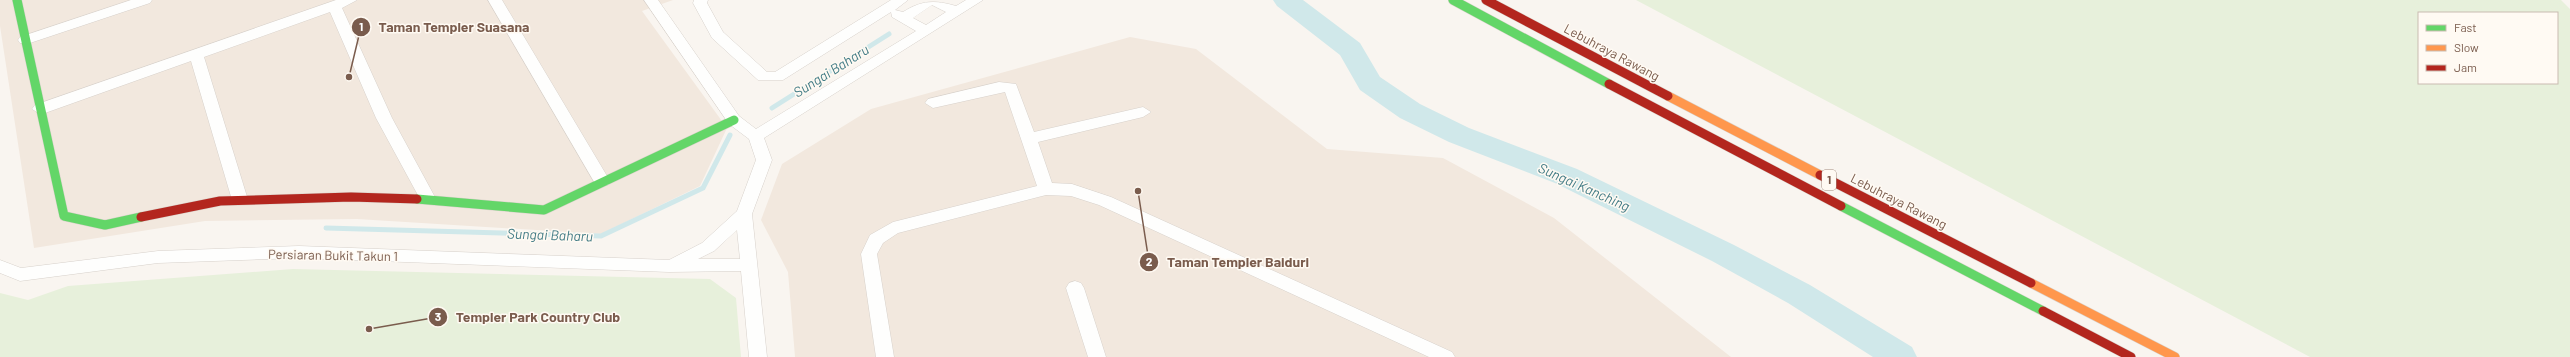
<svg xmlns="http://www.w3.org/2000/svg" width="2570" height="357" font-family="Barlow,sans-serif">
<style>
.residential{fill:#f2e8de}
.green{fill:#e7f0db;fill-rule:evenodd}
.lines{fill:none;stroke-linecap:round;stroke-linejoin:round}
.stream{stroke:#d0e8ea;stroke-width:5}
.river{fill:#d0e8ea;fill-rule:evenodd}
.street-casing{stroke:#d7d1cb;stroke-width:1}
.fast-casing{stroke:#d9d2cb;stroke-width:10}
.slow-casing{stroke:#d9d2cb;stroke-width:10}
.jam-casing{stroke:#d9d2cb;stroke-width:10}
.street{fill:#fefefd;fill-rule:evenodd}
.fast{stroke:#63d668;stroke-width:9}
.slow{stroke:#ff974d;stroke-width:9}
.jam{stroke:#b3261e;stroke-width:9}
.labels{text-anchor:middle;stroke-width:3;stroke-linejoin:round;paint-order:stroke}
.shield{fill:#fffaf3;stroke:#a28b7f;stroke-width:1}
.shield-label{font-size:12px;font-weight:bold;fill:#7a5c4d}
.street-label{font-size:13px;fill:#7a5c4d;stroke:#fffaf3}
.water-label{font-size:14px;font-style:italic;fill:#437c86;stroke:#fffaf3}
.leader{fill:none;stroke:#7a5c4d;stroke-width:1.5}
.callout-dot{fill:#7a5c4d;stroke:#fffaf3;stroke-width:1.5}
.mark-label{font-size:12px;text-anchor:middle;font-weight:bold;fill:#fff}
.callout-label{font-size:14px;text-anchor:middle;font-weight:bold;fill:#7a5c4d;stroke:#fffaf3;stroke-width:3;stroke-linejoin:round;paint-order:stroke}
</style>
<rect width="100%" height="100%" fill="#f9f5f0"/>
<path class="residential" d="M0 0H673L642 11 727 128 700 186 601 234 357 219 205 221 34 248 0 26Z
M1130 37 1196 49 1327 149 1443 158 1554 218 1731 357H795L788 272 761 220 782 164 871 109Z"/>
<path class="green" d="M1636 0H2561L2570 9V357H2310ZM2419 13H2557V83H2419Z
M293 269 710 279 736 298 741 357H0V293L28 300 68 286Z"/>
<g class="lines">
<path class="stream" d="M772 108 889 34
M326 228 601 236 703 188 730 135"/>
<path class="river" d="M1273 0H1303L1360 43 1380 77 1420 104 1469 128 1577 169 1734 245 1810 285 1912 347 1917 357H1873L1788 303 1712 261 1555 183 1449 142 1400 118 1360 90 1340 55 1277 6Z"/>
<defs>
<path id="street" d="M131 0H152L150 3 30 43H20L18 40 20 37Z
M336 0H357L342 8 392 118 436 199 434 203H422L420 199 376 118 330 12 204 57 248 200 246 204H234L232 200 191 61 45 113 40 114 32 109 35 105Z
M488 0H502L610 181 608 185H596Z
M644 0H658L739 116 756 129 916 31 892 17 891 12 783 80H758L712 38 693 3 694 0H708L707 3 723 32 767 72H775L891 0H908L895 10 903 12C922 0 935 0 956 6L966 0H983L764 138 772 160 752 214 767 357H749L741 271 669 272 299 258 158 263 20 281 0 273V260L21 268 158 251 299 246 669 260 702 243 737 211 756 160 749 139 729 124ZM932 5 946 12 926 25 913 18ZM737 230 740 259H698L714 251Z
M999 82 1016 84 1034 132 1143 107 1151 112 1143 117 1038 142 1052 183 1072 184 1111 197 1452 352 1455 357H1429L1099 205 1071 196 1046 195 898 233 883 243 877 254 894 357H876L861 254 870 235 893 222 1037 186 1005 92 933 108 925 103 928 99Z
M1075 281 1081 283 1084 288 1106 357H1088L1066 288 1069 283Z"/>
<path id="fast" d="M17 0 64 216 105 225 141 217
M1453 0 1609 84
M417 199 544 210 734 120
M1841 206 2043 311"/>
<path id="slow" d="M1668 96 1820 175
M2031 283 2175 357"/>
<path id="jam" d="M1486 0 1668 96
M1609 84 1841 206
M1820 175 2031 283
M141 217 220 201 351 197 417 199
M2043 311 2131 357"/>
</defs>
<use href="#street" class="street-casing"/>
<use href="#fast" class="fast-casing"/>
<use href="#slow" class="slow-casing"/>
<use href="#jam" class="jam-casing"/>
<use href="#street" class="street"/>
<use href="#fast" class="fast"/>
<use href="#slow" class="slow"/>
<use href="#jam" class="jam"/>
</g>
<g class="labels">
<rect class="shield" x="1822" y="170" width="14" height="20" rx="3"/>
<g class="shield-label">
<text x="1829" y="184">1</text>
</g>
<g class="street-label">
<text transform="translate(1612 52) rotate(28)" y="5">Lebuhraya Rawang</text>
<text transform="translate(1899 201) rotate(27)" y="5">Lebuhraya Rawang</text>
<text transform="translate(333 255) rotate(1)" y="5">Persiaran Bukit Takun 1</text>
</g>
<g class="water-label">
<text transform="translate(831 71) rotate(-32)" y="5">Sungai Baharu</text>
<text transform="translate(1584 187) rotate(24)" y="5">Sungai Kanching</text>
<text transform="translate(550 235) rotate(2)" y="5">Sungai Baharu</text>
</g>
</g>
<path class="leader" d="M349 77L361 27M1138 191L1149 262M369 329L438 317"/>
<g class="callout-dot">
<circle cx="349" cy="77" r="4"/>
<circle cx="1138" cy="191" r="4"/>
<circle cx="369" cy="329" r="4"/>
<circle cx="361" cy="27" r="10"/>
<circle cx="1149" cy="262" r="10"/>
<circle cx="438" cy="317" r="10"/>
</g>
<g class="mark-label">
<text x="361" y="31">1</text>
<text x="1149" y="266">2</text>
<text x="438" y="321">3</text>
</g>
<g class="callout-label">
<text x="454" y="32">Taman Templer Suasana</text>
<text x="1238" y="267">Taman Templer Baiduri</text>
<text x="538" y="322">Templer Park Country Club</text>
</g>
<rect x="2418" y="12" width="140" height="72" fill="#fffaf3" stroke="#cabbb1"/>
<rect x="2426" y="25" width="20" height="6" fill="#63d668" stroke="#cabbb1"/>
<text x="2454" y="32" font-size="12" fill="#7a5c4d">Fast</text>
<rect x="2426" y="45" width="20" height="6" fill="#ff974d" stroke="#cabbb1"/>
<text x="2454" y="52" font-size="12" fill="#7a5c4d">Slow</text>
<rect x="2426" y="65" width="20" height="6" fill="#b3261e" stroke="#cabbb1"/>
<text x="2454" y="72" font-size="12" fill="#7a5c4d">Jam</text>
</svg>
